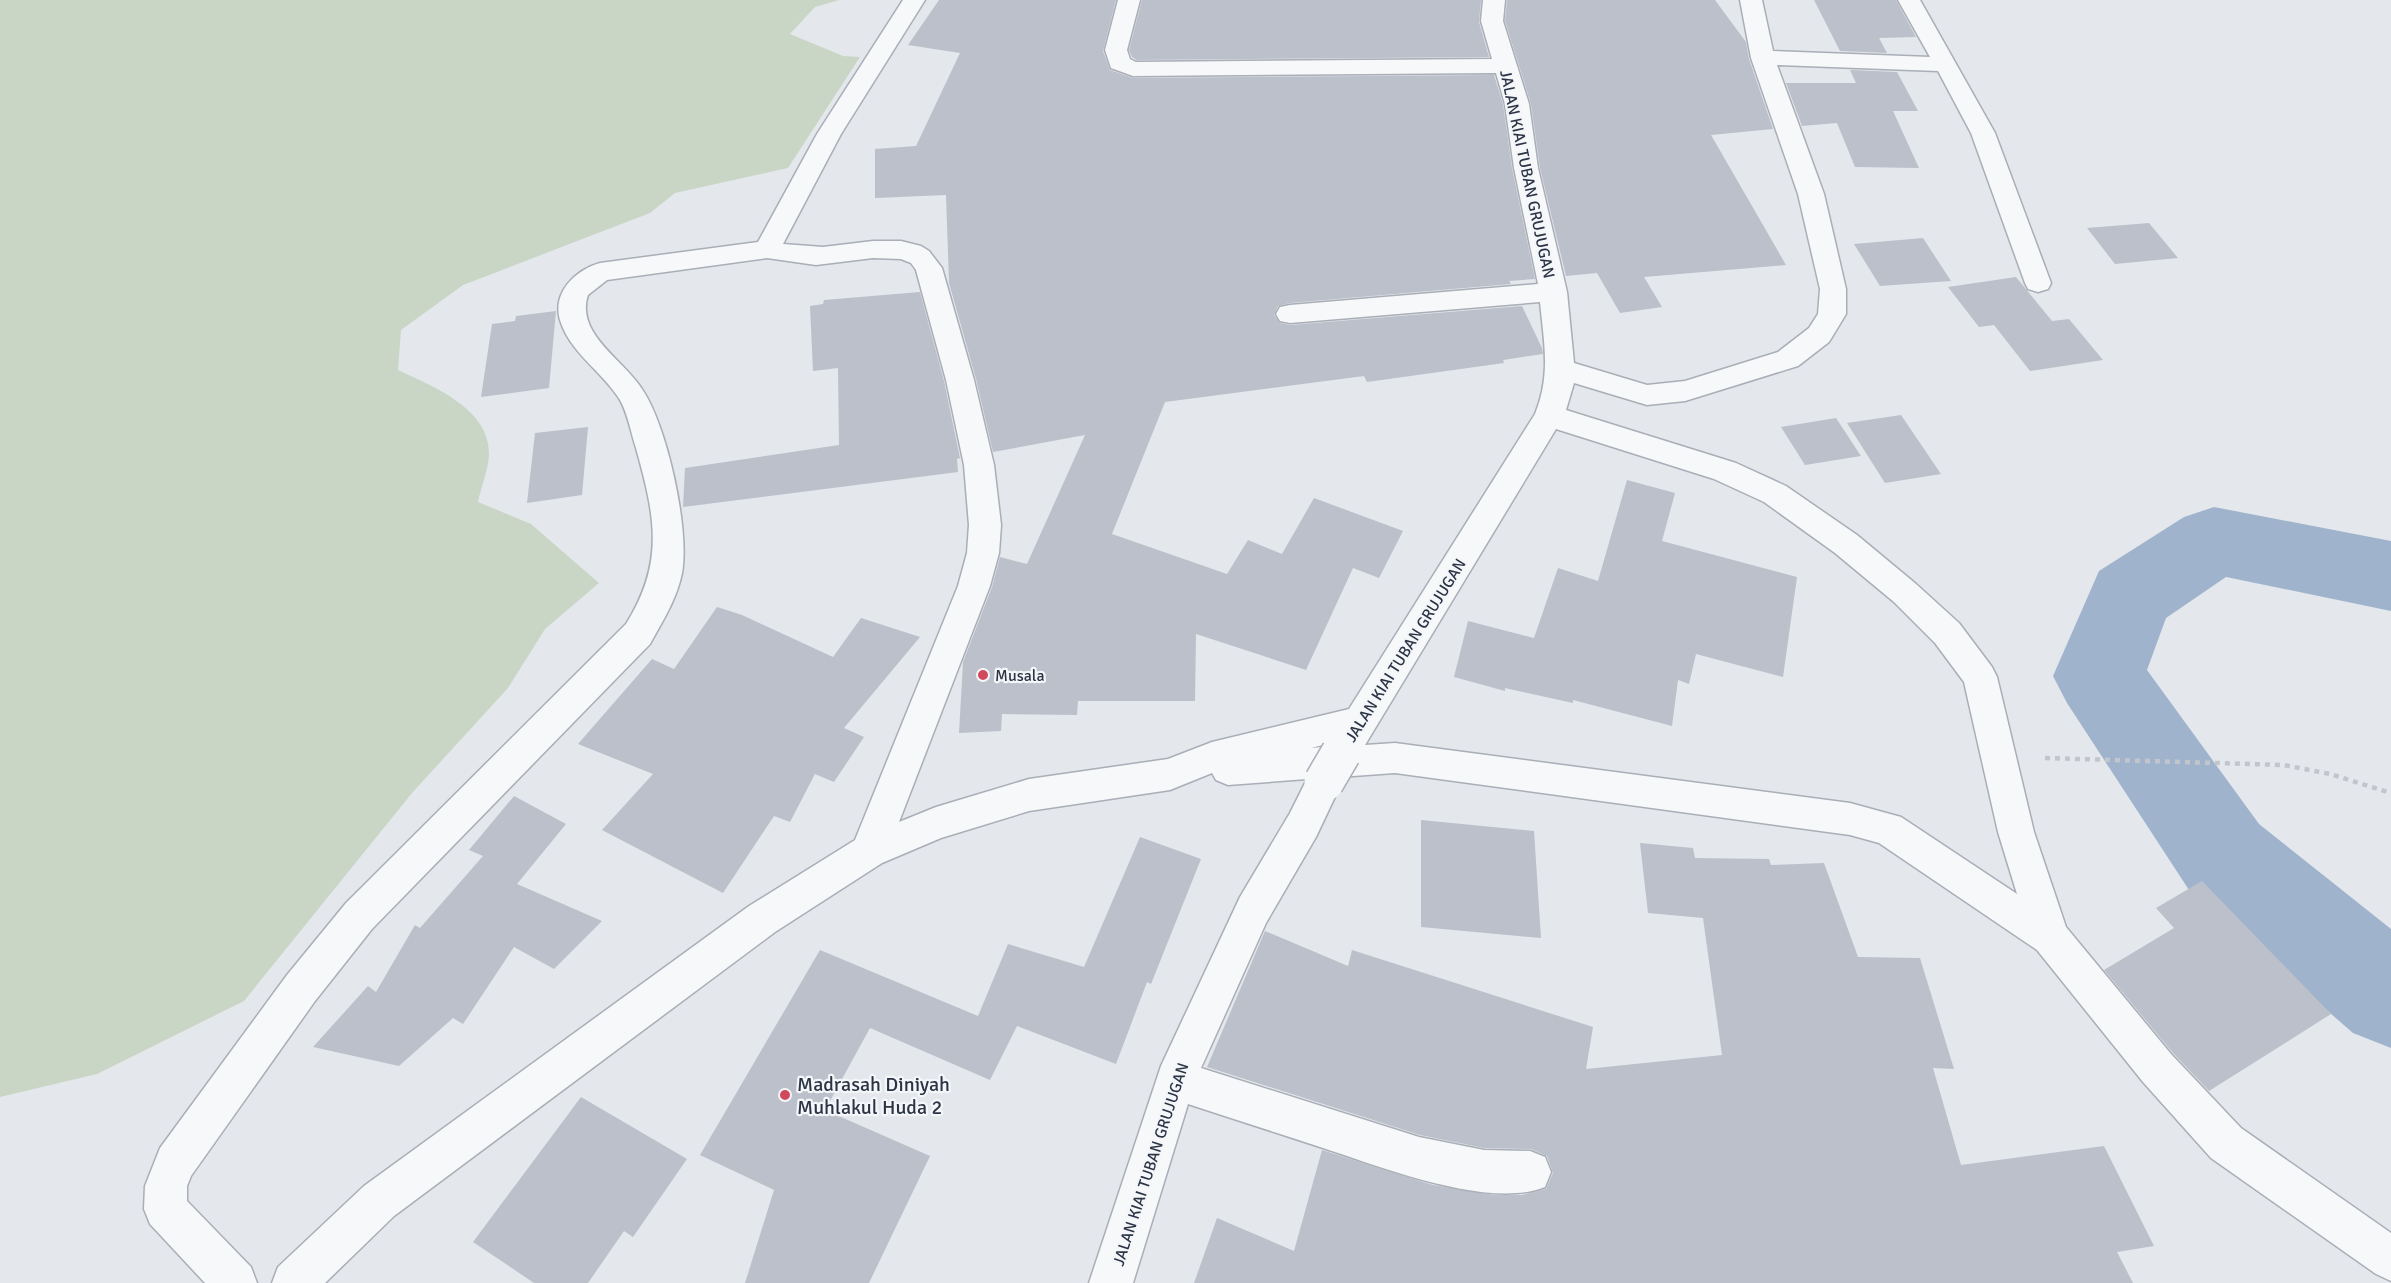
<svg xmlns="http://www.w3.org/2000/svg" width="2391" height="1283" font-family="Signika,sans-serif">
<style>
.green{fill:#c9d6c5}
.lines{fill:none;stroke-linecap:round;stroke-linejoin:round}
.river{fill:#9fb4cc;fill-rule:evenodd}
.building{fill:#bbc0ca}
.minor-casing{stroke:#a9aeb7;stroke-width:3}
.path{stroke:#c2c5cb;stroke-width:4.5;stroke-dasharray:5 5;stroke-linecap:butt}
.minor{fill:#f7f8fa;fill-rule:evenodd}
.minor-bridge-far1-casing{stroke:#a9aeb7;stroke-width:34;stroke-linecap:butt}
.minor-bridge-casing{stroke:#a9aeb7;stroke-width:42;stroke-linecap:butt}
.minor-bridge-far1{stroke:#f7f8fa;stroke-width:32}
.minor-bridge{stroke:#f7f8fa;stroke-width:39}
.poi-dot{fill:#d1495b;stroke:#f4f6f9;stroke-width:2}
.labels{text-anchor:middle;stroke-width:4.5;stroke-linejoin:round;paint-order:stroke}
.street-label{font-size:16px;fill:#2b3445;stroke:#f4f6f9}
.poi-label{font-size:16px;fill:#2b3445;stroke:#f4f6f9;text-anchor:start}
.near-poi-label{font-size:20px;fill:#2b3445;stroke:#f4f6f9;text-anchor:start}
</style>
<rect width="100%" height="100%" fill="#e4e7ec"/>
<path class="green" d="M0 0H839L815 7 790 34 843 56 860 57 788 168 675 193 650 213 463 285 401 330 398 370C432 386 489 408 489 453 489 468 481 487 478 502L531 524 599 583 545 629 508 688 412 793 244 1001 97 1074 0 1097Z"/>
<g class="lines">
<path class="river" d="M2214 507 2391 541V611L2226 577 2166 618 2147 670 2259 824 2391 929V1048L2353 1033 2189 890 2067 703 2053 676 2099 571 2184 517Z"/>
</g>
<path class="building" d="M939 0H1116L1103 51 1110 70 1133 78 1494 75 1503 104 1512 168 1535 279 1509 281 1511 284 1290 303 1278 306 1274 315 1280 323 1290 325 1522 306 1542 348 1543 354 1503 360 1504 363 1367 382 1364 376 1165 402 1112 534 1227 574 1248 540 1282 554 1314 498 1403 531 1379 578 1353 568 1306 670 1196 634 1195 701H1078L1077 715 1002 714 1001 731 959 733 963 662 992 587 1000 557 1027 564 1085 435 993 452 976 379 949 283 946 195 875 198V149L916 146 960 53 908 45Z
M1142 0H1481L1479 22 1489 57 1137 60 1132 57 1129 50Z
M1507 0H1715L1746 42 1749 59 1773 129 1711 135 1786 265 1644 277 1662 307 1620 313 1597 273 1566 276 1540 168 1531 104 1505 21Z
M1814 0H1896L1916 37 1879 38 1887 53 1840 51Z
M1850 70 1897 72 1918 111H1893L1919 168 1855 167 1837 123 1802 126 1786 83H1856Z
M2149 223 2178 258 2115 264 2087 228Z
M1923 238 1951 281 1880 286 1854 244Z
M2016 277 2052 321 2069 319 2103 360 2030 371 1994 325 1979 327 1948 287Z
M920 292 944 381 960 458 957 459 958 472 683 507 685 468 839 445 838 368 813 371 810 306 823 304 824 300Z
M556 311 549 388 481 397 492 324 515 321 516 316Z
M1901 415 1941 474 1885 483 1847 423Z
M1836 418 1861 456 1805 465 1781 427Z
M588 427 582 495 527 503 535 433Z
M1627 480 1675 493 1662 541 1797 577 1783 677 1696 654 1689 684 1678 680 1672 726 1573 700V703L1505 688V691L1454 677 1468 621 1534 638 1558 568 1598 581Z
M717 607 742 615 833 657 861 618 920 637 844 728 864 737 834 782 815 774 790 822 774 816 723 893 602 830 653 774 578 744 652 659 674 669Z
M514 796 566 824 517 884 602 921 554 969 514 947 463 1024 453 1018 399 1066 313 1047 368 986 376 992 415 925 420 928 483 856 469 850Z
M1421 820 1534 831 1541 938 1421 927Z
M1140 837 1201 859 1151 984 1147 982 1116 1064 1017 1026 990 1080 870 1028 825 1110 930 1156 869 1283H745L774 1190 700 1155 820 950 978 1016 1008 944 1084 967Z
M1640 843 1693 848 1695 858 1769 859 1771 865 1824 863 1858 957 1920 958 1954 1069 1933 1068 1961 1165 2104 1146 2154 1246 2117 1252 2133 1283H1194L1217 1218 1294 1251 1322 1150 1433 1185 1494 1195H1522L1546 1189 1553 1173 1547 1156 1531 1149 1484 1148 1420 1135 1207 1067 1265 931 1348 966 1352 950 1593 1027 1586 1069 1722 1055 1703 918 1648 913Z
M2202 881 2331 1014 2209 1091 2173 1053 2104 970 2174 928 2156 908Z
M581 1097 687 1159 633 1237 624 1231 588 1283H534L473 1242Z"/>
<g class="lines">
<defs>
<path id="minor" d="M903 0H925L841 134 783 244 823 247 873 241H901L921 246 929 251 942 268 974 380 994 465 1001 525 999 553 990 586 899 822 936 807 1029 779 1168 759 1212 742 1349 709 1535 414C1551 375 1544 343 1540 302L1290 323 1280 321 1276 314 1280 307 1290 305 1538 284 1514 168 1505 104 1496 73 1133 76 1111 68 1105 50 1118 0H1140L1127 50 1130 59 1136 62 1492 59 1481 21 1483 0H1505L1503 21 1529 104 1538 168 1567 292 1574 363 1647 385 1685 381 1778 352 1809 328 1818 314 1820 289 1798 194 1751 58 1740 0H1762L1773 51 1930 57 1898 0H1920L1995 133 2051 283 2048 289 2038 292 2028 289 2025 283 1971 133 1938 71 1777 65 1824 194 1846 289V314L1829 342 1798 366 1685 401 1647 405 1574 383 1566 410 1736 463 1786 486 1857 535 1916 584 1959 623 1992 667 1997 677 2034 832 2066 927 2171 1054 2241 1128 2391 1233V1281L2376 1274 2211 1158 2143 1082 2037 950 1879 843 1850 835 1395 773 1339 777 1342 782 1316 837 1266 923 1201 1068 1419 1137 1484 1150 1530 1151 1545 1157 1551 1172 1545 1187C1489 1210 1379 1166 1323 1148 1278 1133 1233 1119 1188 1104L1133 1283H1089L1161 1066 1240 897 1290 813 1307 779 1228 785 1216 780 1212 773 1170 790 1029 811 941 838 882 863 775 932 394 1216 325 1283H272L278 1267 364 1186 749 906 855 840 958 586 967 553 969 525 964 465 946 380 916 270 911 263 901 259 873 258 816 265 767 258 607 280 588 295C575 334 624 360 642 389 667 425 690 530 682 573 677 599 662 622 650 644L372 929 315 1001 191 1176 187 1186V1201L251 1267 257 1283H205L150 1224 144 1209 145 1186 160 1148 287 975 346 903 626 624C665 562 655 516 636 448 631 433 628 414 620 400 603 372 570 353 560 320 552 293 575 270 600 263L758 242 817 134ZM1556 429 1714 479 1764 502 1835 553 1894 602 1935 643 1964 682 1998 832 2017 894 1901 817 1850 803 1395 743 1365 745ZM1335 742 1337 746 1311 748Z"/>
</defs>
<use href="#minor" class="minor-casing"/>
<path class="path" d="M2045 758 2284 765 2330 774 2391 793"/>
<use href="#minor" class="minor"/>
<defs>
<path id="minor-bridge-far1" d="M1340 755 1344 748"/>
<path id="minor-bridge" d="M1324 782 1341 753"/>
</defs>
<use href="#minor-bridge-far1" class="minor-bridge-far1-casing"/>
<use href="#minor-bridge" class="minor-bridge-casing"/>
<use href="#minor-bridge-far1" class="minor-bridge-far1"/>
<use href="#minor-bridge" class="minor-bridge"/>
</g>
<g class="poi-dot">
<circle cx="983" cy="675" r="6"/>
<circle cx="785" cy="1095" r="6"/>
</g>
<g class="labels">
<g class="street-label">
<text transform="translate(1528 174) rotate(78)" y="6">JALAN KIAI TUBAN GRUJUGAN</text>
<text transform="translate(1405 650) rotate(-58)" y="6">JALAN KIAI TUBAN GRUJUGAN</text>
<text transform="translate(1150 1164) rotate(-72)" y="6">JALAN KIAI TUBAN GRUJUGAN</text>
</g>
<g class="poi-label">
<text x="995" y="681">Musala</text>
</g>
<g class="near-poi-label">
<text x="797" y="1091">Madrasah Diniyah<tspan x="797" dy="23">Muhlakul Huda 2</tspan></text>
</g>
</g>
</svg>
